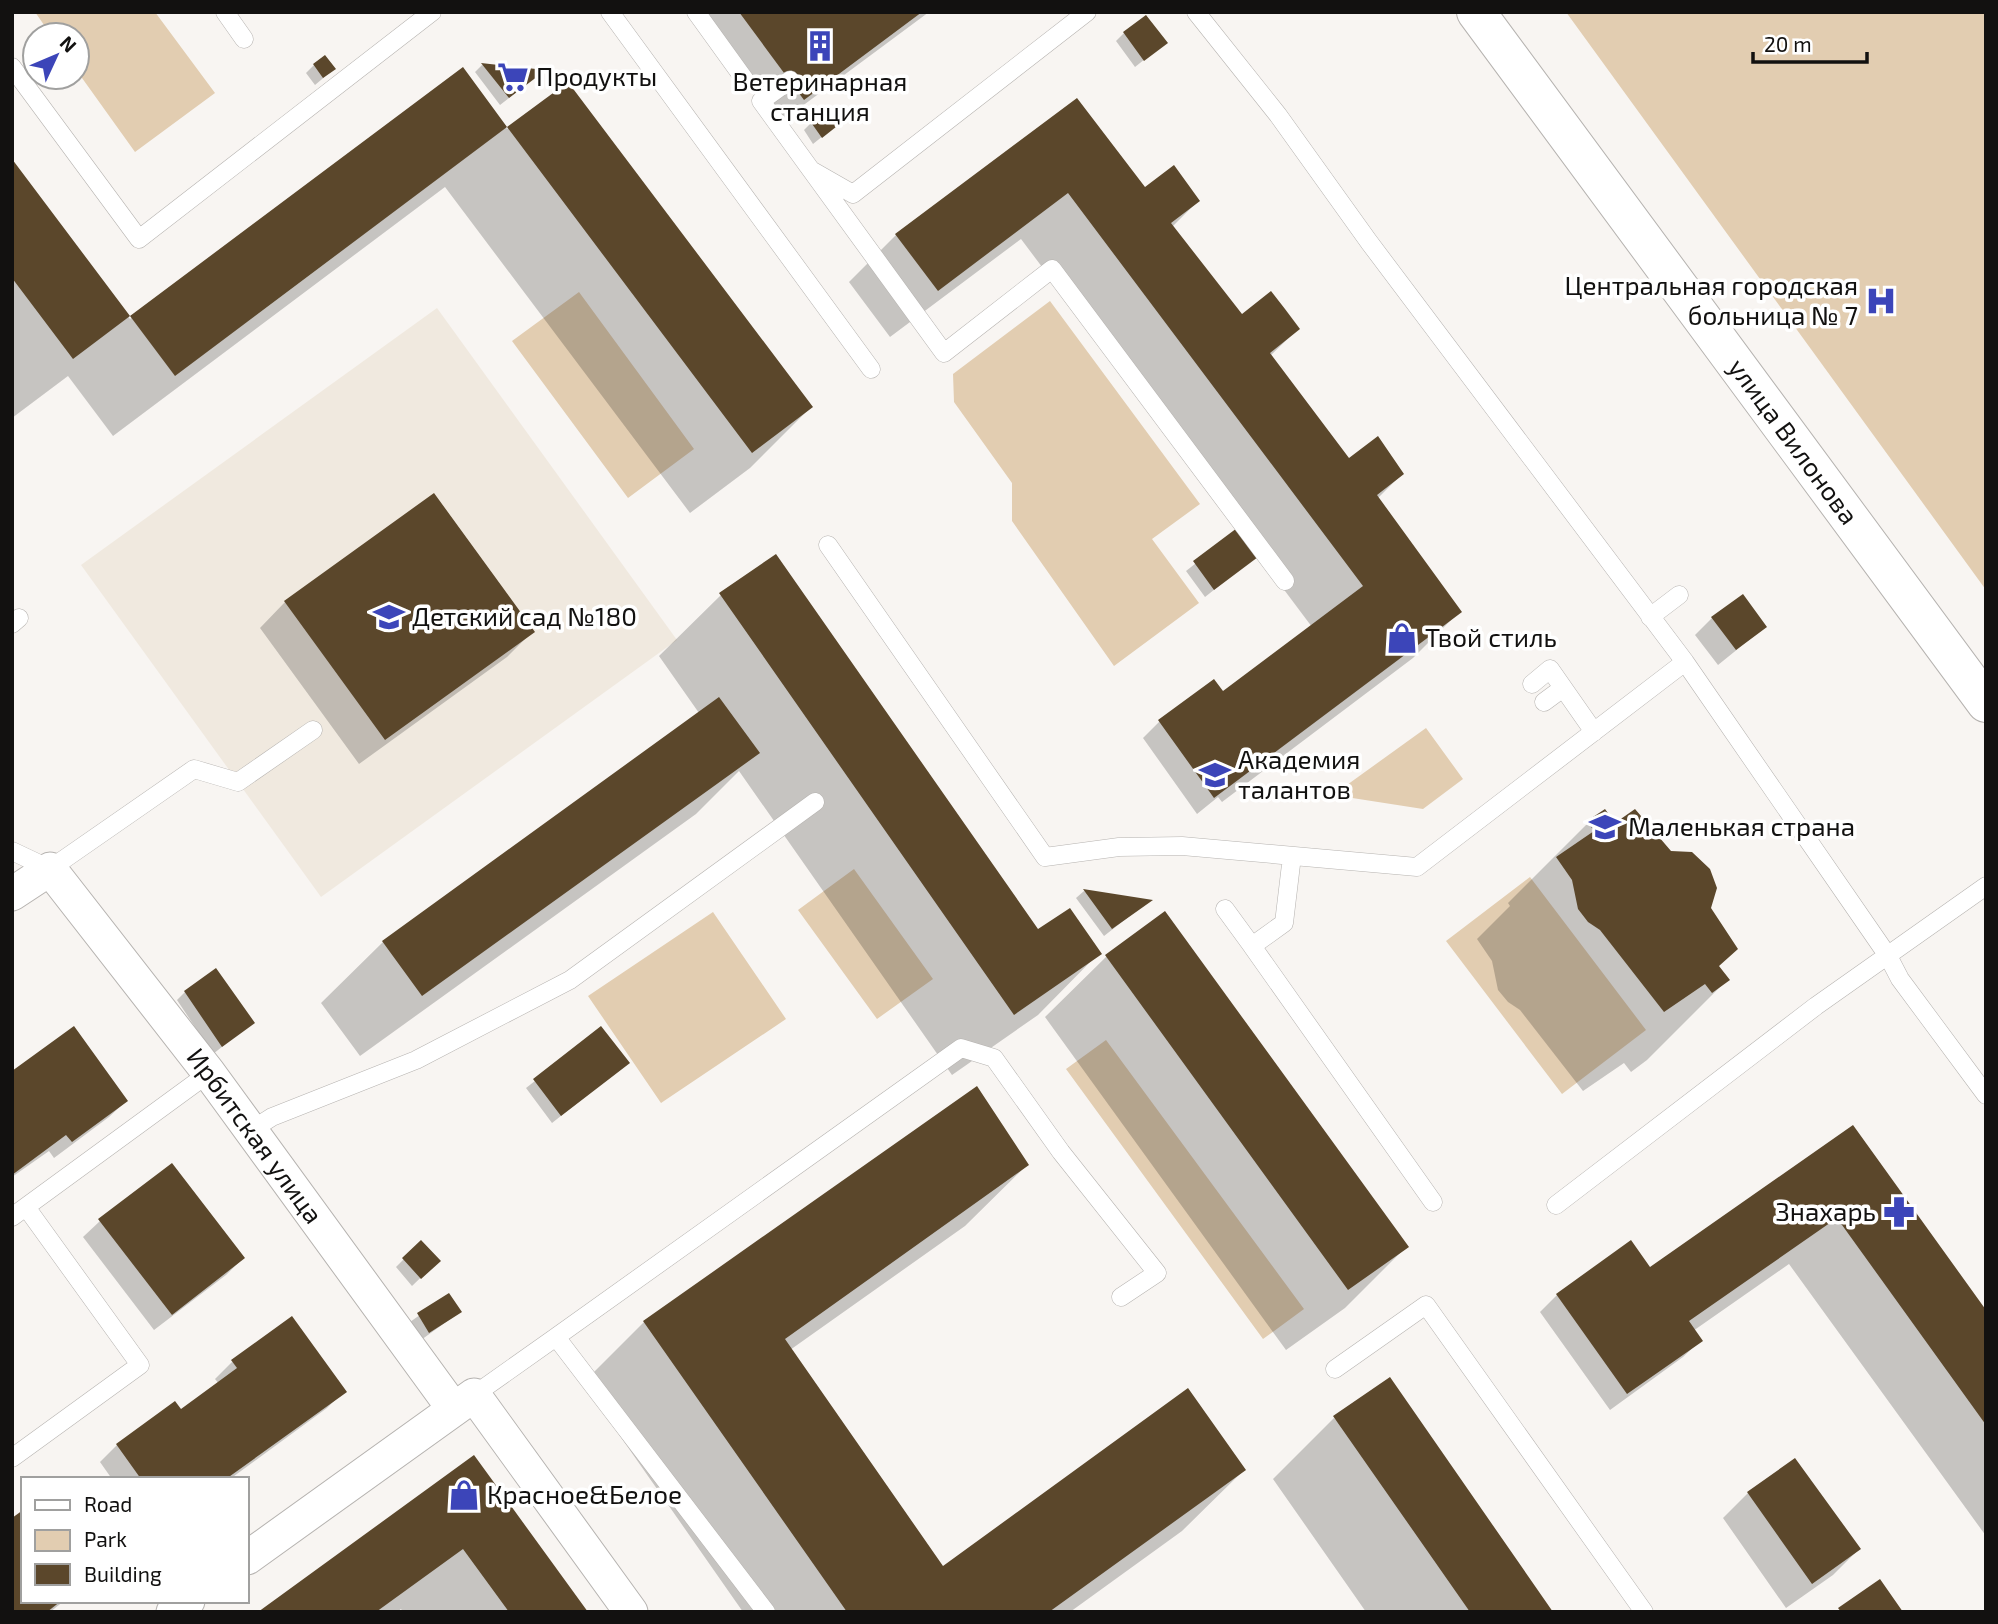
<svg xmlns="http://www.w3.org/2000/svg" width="1998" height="1624" font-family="'Exo 2',sans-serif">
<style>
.built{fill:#f0e9df}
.green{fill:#e2cdb1}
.shadow{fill:#0003}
.building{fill:#5b472b}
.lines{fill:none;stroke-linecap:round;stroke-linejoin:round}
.lane-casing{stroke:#b6b3b0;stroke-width:19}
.street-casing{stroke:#b6b3b0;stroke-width:35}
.secondary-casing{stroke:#b6b3b0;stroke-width:40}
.lane{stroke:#fff;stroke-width:18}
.street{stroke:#fff;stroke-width:33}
.secondary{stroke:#fff;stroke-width:38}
.labels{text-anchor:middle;stroke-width:7;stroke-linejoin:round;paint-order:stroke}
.poi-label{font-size:26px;fill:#121110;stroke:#fff;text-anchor:start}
.street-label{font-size:26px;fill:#121110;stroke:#fff}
</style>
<rect width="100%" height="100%" fill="#f8f5f2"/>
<path class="built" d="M437 308 677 640 321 897 81 565Z"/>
<path class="green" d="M35 12H155L215 93 135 152 77 71V35H51Z
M1566 12H1986V590Z
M579 292 694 449 628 498 512 341Z
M1050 301 1200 504 1152 539 1199 603 1114 666 1012 521V483L954 402 953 374Z
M1426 728 1463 779 1423 809 1333 795Z
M854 869 933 979 877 1019 798 910Z
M1530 877 1646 1030 1562 1094 1446 941Z
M713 912 786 1019 661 1103 588 996Z
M1106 1040 1304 1309 1263 1339 1066 1069Z"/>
<path class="shadow" d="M695 12H929L778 124Z
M1124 33 1165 43 1135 67 1116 41Z
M314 65 334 69 315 85 306 73Z
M482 65 542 72 500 105 475 72Z
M463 70 507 129 568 84 811 407 750 468 690 513 445 187 113 436 68 376 12 418V162L130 319Z
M1077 100 1145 190 1198 201 1172 227 1241 316 1298 329 1270 356 1348 461 1402 474 1377 499 1460 611 1413 658 1222 802 1218 797 1197 814 1143 738 1160 721 1223 694 1312 627 1258 555 1205 597 1186 571 1239 529 1021 239 890 337 849 282 896 235Z
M812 122 839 123 813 144 804 130Z
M721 595 1038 932 1099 953 1038 1015 952 1075 739 771 696 814 360 1056 321 1003 383 942 699 713 659 656Z
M285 602 533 631 507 657 359 764 260 628Z
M1712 618 1765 627 1718 665 1695 635Z
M1604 811 1615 825H1649L1670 853 1709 908 1718 967 1728 979 1647 1060 1631 1072 1624 1063 1583 1091 1520 1010 1508 1002 1498 990 1492 961 1477 939 1510 906 1508 903 1588 823Z
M1084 891 1149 901 1104 936 1076 898Z
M1107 956 1406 1247 1345 1308 1286 1350 1045 1017Z
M185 992 252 1023 213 1054 177 1000Z
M601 1029 628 1063 552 1123 526 1088Z
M12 1073 126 1101 109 1117 54 1158 49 1151 12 1177Z
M1853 1128 1986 1312V1536L1789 1264 1693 1331 1700 1341 1683 1357 1610 1410 1540 1312 1557 1295 1650 1269Z
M1027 1165 965 1226 790 1350 942 1569 1244 1470 1182 1531 1070 1612H743L583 1383 644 1322Z
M100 1221 243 1258 226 1275 154 1330 83 1237Z
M421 1242 438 1261 412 1286 396 1267Z
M448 1295 460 1312 421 1340 410 1322Z
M232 1362 344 1391 327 1408 230 1479H112L100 1462 117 1445 181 1412 219 1384 215 1379Z
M1334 1418 1551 1612H1366L1273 1479Z
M473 1457 586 1612H403L401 1609 397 1612H261Z
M1748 1493 1859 1549 1833 1575 1786 1608 1723 1518Z
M23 1601H64L50 1612H12Z"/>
<path class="building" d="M739 12H922L804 100Z
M1146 15 1168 43 1144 61 1123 32Z
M325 55 336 69 323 78 313 64Z
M481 63 517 67 546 70 509 98Z
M463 67 507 127 175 376 130 316Z
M568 82 813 407 752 453 507 127Z
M1077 98 1145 187 1174 165 1200 201 1171 223 1242 314 1271 291 1285 309 1300 329 1270 353 1349 458 1378 436 1404 474 1377 495 1462 612 1214 798 1158 720 1214 679 1223 691 1363 586 1068 193 938 291 895 234Z
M828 107 841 123 822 138 810 121Z
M12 159 130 316 73 359 12 278Z
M434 493 535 632 385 740 284 601Z
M1237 528 1258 557 1214 590 1193 561Z
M776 554 1038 929 1070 908 1102 954 1014 1015 719 593Z
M1743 594 1767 627 1736 650 1711 617Z
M719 697 760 753 422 996 382 941Z
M1605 809 1615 823 1635 809 1671 851 1692 852 1710 869 1717 888 1711 908 1738 949 1719 966 1730 980 1712 993 1705 984 1664 1012 1600 930 1588 922 1578 909 1572 880 1556 857 1594 831 1587 821Z
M1083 889 1153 900 1112 929Z
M1165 911 1409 1247 1348 1290 1105 955Z
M216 968 255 1023 222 1047 184 991Z
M74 1026 128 1101 72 1142 66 1135 12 1175V1071Z
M601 1026 630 1063 561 1116 533 1079Z
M977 1086 1029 1165 785 1339 943 1566 1188 1388 1246 1470 1049 1612H847L643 1321Z
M1853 1125 1986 1310V1425L1837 1218 1689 1321 1703 1341 1627 1394 1556 1294 1631 1240 1650 1267Z
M172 1163 245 1258 172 1315 98 1219Z
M421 1240 441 1261 421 1279 402 1258Z
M449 1293 462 1312 429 1333 417 1313Z
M292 1316 347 1392 226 1479H141L116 1444 175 1401 181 1409 237 1368 231 1360Z
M1390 1377 1553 1612H1470L1333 1416Z
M474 1455 588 1612H509L463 1549 376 1612H258Z
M1795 1458 1861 1549 1812 1584 1747 1492Z
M23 1510V1601H61L47 1612H12V1518Z
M1880 1579 1903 1612H1841L1838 1608Z"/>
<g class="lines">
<defs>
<path id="lane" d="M225 12 244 39
M610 12 871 369
M696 12 745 80
M1196 12 1278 115 1369 242 1685 662 1888 956 1900 979 1986 1095
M12 67 139 239 432 12
M790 80 761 101 811 170 853 194 1087 12
M811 170 944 353 1052 269 1285 581
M828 545 1045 857 1119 847 1182 846 1417 867 1685 662
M1650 617 1679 595
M12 624 19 618
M1532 684 1550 669 1594 732
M1544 702 1563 688
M12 851 50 869 194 769 238 782 313 730
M1292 856 1284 923 1252 946 1433 1202
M1225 909 1252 946
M250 1131 272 1117 416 1060 570 980 815 802
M1556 1205 1816 1006 1986 886
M12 1217 209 1073
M1335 1369 1426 1305 1644 1612
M474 1395 556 1337
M12 1458 140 1365 26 1207
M766 1612 556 1337 961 1048 994 1058 1061 1152 1157 1273 1121 1297"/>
<g id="street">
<path id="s1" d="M12 894 50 869 209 1073 453 1408"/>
<path d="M247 1558 474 1395 631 1612"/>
<path d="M173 1612 188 1601"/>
</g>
<g id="secondary">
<path id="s2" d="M1476 12 1986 703"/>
</g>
</defs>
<use href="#lane" class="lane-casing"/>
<use href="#street" class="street-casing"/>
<use href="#secondary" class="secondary-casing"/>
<use href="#lane" class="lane"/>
<use href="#street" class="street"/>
<use href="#secondary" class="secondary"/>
</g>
<defs>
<symbol id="building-bare" viewBox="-9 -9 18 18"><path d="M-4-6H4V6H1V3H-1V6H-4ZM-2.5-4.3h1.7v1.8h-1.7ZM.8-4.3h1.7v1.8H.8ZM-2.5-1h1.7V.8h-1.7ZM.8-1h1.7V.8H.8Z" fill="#3c45b9" stroke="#fff" stroke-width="2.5" paint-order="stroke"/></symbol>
<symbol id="supermarket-bare" viewBox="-9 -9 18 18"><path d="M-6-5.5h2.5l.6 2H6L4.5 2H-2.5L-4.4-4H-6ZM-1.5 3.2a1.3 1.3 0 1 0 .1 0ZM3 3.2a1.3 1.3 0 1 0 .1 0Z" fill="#3c45b9" stroke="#fff" stroke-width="2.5" paint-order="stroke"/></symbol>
<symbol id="hospital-bare" viewBox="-9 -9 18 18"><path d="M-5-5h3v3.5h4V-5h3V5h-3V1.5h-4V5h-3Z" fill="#3c45b9" stroke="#fff" stroke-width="2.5" paint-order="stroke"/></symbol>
<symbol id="school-bare" viewBox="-9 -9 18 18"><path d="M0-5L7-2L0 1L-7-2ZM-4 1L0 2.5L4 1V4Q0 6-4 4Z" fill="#3c45b9" stroke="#fff" stroke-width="2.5" paint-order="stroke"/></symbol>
<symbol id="shop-bare" viewBox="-9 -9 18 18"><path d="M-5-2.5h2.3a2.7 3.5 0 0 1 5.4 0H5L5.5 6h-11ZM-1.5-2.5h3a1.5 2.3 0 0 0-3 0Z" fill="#3c45b9" stroke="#fff" stroke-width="2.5" paint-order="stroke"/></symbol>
<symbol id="pharmacy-bare" viewBox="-9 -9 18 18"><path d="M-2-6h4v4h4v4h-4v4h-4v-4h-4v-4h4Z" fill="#3c45b9" stroke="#fff" stroke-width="2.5" paint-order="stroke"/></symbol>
</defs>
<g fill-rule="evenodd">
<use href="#building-bare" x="798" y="24" width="44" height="44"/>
<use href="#supermarket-bare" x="491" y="55" width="44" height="44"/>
<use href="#hospital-bare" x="1859" y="279" width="44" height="44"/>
<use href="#school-bare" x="367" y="595" width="44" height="44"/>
<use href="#shop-bare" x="1380" y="616" width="44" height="44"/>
<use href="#school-bare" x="1193" y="753" width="44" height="44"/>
<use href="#school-bare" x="1583" y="805" width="44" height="44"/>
<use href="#pharmacy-bare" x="1877" y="1190" width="44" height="44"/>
<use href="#shop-bare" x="442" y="1473" width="44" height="44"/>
</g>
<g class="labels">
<g class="poi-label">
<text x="536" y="86">Продукты</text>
<text x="820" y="91" text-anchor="middle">Ветеринарная<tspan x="820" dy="30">станция</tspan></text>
<text x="1858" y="295" text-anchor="end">Центральная городская<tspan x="1858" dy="30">больница № 7</tspan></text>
<text x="412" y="626">Детский сад №180</text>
<text x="1425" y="647">Твой стиль</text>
<text x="1238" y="769">Академия<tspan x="1238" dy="30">талантов</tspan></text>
<text x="1628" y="836">Маленькая страна</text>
<text x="1876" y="1221" text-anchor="end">Знахарь</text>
<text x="487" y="1504">Красное&amp;Белое</text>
</g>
<g class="street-label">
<text dy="9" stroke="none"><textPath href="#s2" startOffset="534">улица Вилонова</textPath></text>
<text dy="9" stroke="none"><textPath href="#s1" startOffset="382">Ирбитская улица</textPath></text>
</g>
</g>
<rect width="1998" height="1624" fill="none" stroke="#121110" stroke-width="28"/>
<rect x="21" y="1477" width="228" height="126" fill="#ffffff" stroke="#a0a09f" stroke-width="2"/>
<rect x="35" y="1500" width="35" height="10" fill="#ffffff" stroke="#a0a09f" stroke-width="2"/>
<text x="84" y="1512" font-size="21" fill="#121110">Road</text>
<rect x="35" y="1530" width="35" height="21" fill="#e2cdb1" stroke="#a0a09f" stroke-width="2"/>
<text x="84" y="1547" font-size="21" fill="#121110">Park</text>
<rect x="35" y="1564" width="35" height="21" fill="#5b472b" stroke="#a0a09f" stroke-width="2"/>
<text x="84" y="1582" font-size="21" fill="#121110">Building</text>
<g transform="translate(56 56) rotate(46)"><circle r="33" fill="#ffffff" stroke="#a0a09f" stroke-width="2"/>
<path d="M0-5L12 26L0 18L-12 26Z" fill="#3c45b9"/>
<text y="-10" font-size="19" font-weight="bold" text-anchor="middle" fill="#121110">N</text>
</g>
<path d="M1753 52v10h114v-10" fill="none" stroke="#121110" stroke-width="3.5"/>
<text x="1764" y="52" font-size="21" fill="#121110" stroke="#ffffff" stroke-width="5" paint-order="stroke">20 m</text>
</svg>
